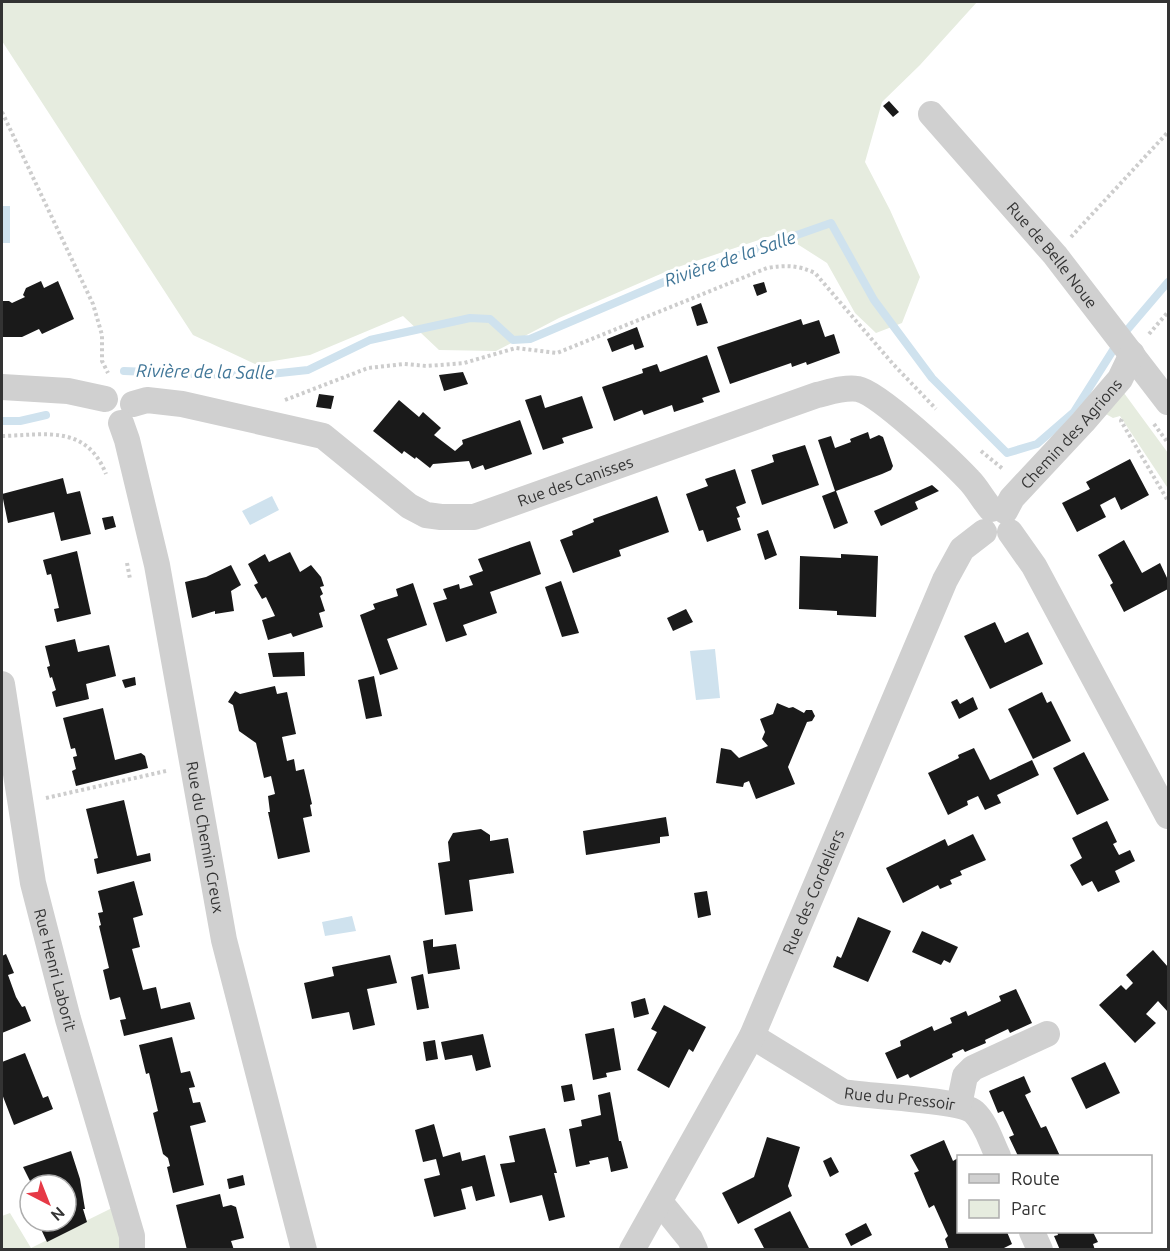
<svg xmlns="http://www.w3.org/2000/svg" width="1170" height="1251" font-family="Ubuntu,sans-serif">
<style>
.green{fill:#e6ecdf}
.water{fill:#cfe2ee}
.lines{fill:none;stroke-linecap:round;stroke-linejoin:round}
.stream{stroke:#cfe2ee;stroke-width:8}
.building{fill:#1a1a1a}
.path{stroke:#cdcdcd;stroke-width:4;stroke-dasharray:3 3;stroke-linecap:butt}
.minor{stroke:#d0d0d0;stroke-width:26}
.labels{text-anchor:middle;stroke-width:6;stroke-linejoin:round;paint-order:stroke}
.street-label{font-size:16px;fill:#333;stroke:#fff}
.water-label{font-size:18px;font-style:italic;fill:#3f7597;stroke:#fff}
</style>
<rect width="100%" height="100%" fill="#fff"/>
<path class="green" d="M2 2H977L920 65 882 102 865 162 890 210 920 277 902 323 876 333 855 313 827 263 780 233 672 269 559 318 496 351 439 350 403 316 310 355 255 364 193 335 2 41Z
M1124 393 1168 453V487H1167L1120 416 1113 418 1104 413Z
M112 1208 122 1237 121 1249H2V1216L10 1213 31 1248Z"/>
<path class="water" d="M2 206H10V243H2Z
M272 496 279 510 250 525 242 511Z
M715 649 720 698 696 700 690 651Z
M352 916 356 931 325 936 322 922Z"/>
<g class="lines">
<path class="stream" d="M124 371 251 376 308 370 370 340 470 318 490 319 513 340 530 339 671 279 831 223 874 300 932 378 1007 453 1037 444 1074 412 1122 336 1168 282
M2 421H20L46 415"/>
</g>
<path class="building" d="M889 101 899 112 893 117 883 106Z
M41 281 44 288 58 281 74 319 42 334 39 329 22 337H2V301H9L12 303 25 297 23 295 26 288Z
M764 282 767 292 757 296 753 285Z
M701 303 708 323 697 326 691 307Z
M801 319 803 325 819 320 825 337 834 334 840 353 807 365 806 362 792 367 791 363 730 384 717 347Z
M637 327 644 347 635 350 633 344 612 352 607 339Z
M707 355 720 392 702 398 704 402 674 412 672 405 644 415 642 410 614 421 602 387 643 373 642 369 657 364 660 372Z
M463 372 468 384 444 391 439 375Z
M319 394 334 396 331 409 316 407Z
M541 395 545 408 582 396 593 428 562 438 564 443 543 450 525 400Z
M399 400 419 417 423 412 441 428 434 435 455 451 463 444 462 440 520 420 532 454 485 470 483 465 472 469 469 461 433 464 430 468 416 457 415 459 404 451 402 454 373 431Z
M868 432 870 439 879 435 883 437 893 466 891 470 882 474 836 491 848 523 834 529 822 496 835 491 818 440 831 436 835 448 851 442 850 439Z
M805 445 819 485 762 505 751 470 774 462 772 455Z
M1130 459 1149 495 1121 510 1115 497 1100 505 1106 517 1077 532 1062 503 1090 489 1086 482Z
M735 469 746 503 736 507 740 517 737 518 741 530 707 542 703 530 699 531 686 494 708 486 705 479Z
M63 478 67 494 80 491 91 534 61 541 54 512 8 523 2 494Z
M932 485 939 491 915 502 918 509 881 526 874 511Z
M657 496 669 532 619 550 621 556 573 573 560 540 573 535 572 531 594 522 593 519Z
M113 516 116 527 105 530 102 518Z
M768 530 777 555 765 560 757 534Z
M1124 540 1142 573 1160 563 1168 580V589L1124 612 1110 585 1113 583 1098 555Z
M530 541 541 574 490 592 497 613 463 625 467 635 446 642 433 603 447 599 443 589 459 584 460 589 473 585 469 576 483 571 478 559Z
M77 551 91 614 57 622 54 609 59 608 51 574 47 575 43 560Z
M290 552 300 572 311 565 321 577 324 586 320 587 323 594 320 596 325 611 319 613 323 627 293 637 291 633 268 640 262 620 275 616 266 597 262 599 254 585 258 583 248 564 265 554 269 562Z
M841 554 878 556 876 617 837 615V611L799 609 800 556 841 558Z
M231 565 241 585 231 591 234 611 215 614V611L192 618 185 582 206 577Z
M561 581 579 633 562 637 545 587Z
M413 583 427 625 387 639 398 669 380 675 360 615 375 609 373 604 398 596 396 589Z
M686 609 693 622 673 631 667 618Z
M995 622 1005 643 1028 632 1043 664 990 689 964 636Z
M75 639 78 652 109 645 116 676 86 684 89 699 56 707 52 692 56 690 52 677 50 678 47 667 50 666 45 646Z
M304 652 305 676 273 677 268 653Z
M374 676 382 716 366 719 358 680Z
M135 677 136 685 125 688 122 680Z
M275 686 277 694 287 692 296 734 282 737 287 761 294 759 296 771 304 769 312 804 310 805 312 816 303 818 310 852 278 859 268 812H270L268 796 275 794 271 776 264 778 256 743 239 731 233 705 228 702 235 691 240 694Z
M1042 692 1047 703 1051 701 1071 741 1033 759 1008 709Z
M973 697 978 709 959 719 951 702 957 699 960 704Z
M777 703 789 708 793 707 804 713 806 710H812L815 716 812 721 807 722 788 767 795 784 756 799 749 781 744 783 743 787 716 783 721 748 731 750 739 758 768 746 762 739 765 732 760 719 773 714Z
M103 708 115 760 141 753 145 756 148 768 76 786 72 771 76 769 73 757 77 756 75 748 71 749 63 718Z
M974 748 990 780 1032 760 1039 775 997 795 1001 803 985 810 978 796 967 801 968 805 948 815 928 773 959 758 958 755Z
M1084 752 1109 800 1077 815 1053 768Z
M124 800 137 856 150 853 151 861 97 874 94 859 98 858 86 809Z
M666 817 669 836 660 837V843L586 855 583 831Z
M1107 821 1117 842 1113 844 1119 855 1130 850 1135 861 1115 871 1120 882 1098 892 1092 881 1082 886 1070 865 1082 858 1072 838Z
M481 829 490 835V841L508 838 514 873 469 880 473 911 445 915 438 863 450 861 448 842 453 833Z
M973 834 986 860 960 871 962 875 950 880 952 884 940 889 938 885 903 903 886 868 945 839 948 846Z
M134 881 143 915 133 918 140 947 132 949 143 990 156 987 161 1009 190 1002 195 1019 124 1036 120 1020 126 1019 120 997 110 1000 103 970 109 968 99 926 101 925 98 913 103 912 98 891Z
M707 891 711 915 698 918 694 893Z
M858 917 891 931 868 982 833 967 837 956 841 958Z
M922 931 958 947 950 963 944 960 941 965 912 952Z
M433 939V947L456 944 460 969 428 974 423 941Z
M1153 950 1168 967V1012L1158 1001 1146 1014 1156 1023 1135 1043 1099 1005 1121 985 1126 990 1133 983 1126 975Z
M6 954 14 973 8 975 16 997 22 1007 25 1006 31 1021 2 1033V956Z
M390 955 397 983 367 989 375 1025 353 1030 349 1012 312 1019 304 983 334 976 332 967Z
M423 974 429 1008 417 1010 411 977Z
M1016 989 1032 1023 1010 1033 1008 1029 985 1040 986 1043 965 1052 963 1049 952 1054 953 1057 910 1078 908 1074 897 1079 885 1053 901 1046 900 1041 932 1026 934 1031 952 1023 950 1018 966 1011 968 1016 1001 1001 999 996Z
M645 998 649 1014 634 1018 631 1002Z
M664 1005 706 1027 693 1052 689 1049 669 1088 637 1070 657 1032 651 1029Z
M614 1028 621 1070 606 1073 607 1077 593 1080 585 1034Z
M483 1034 491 1067 476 1071 472 1055 445 1060 441 1042Z
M172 1037 181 1073 190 1071 195 1087 189 1088 193 1103 200 1102 206 1122 190 1126 204 1185 173 1193 167 1167 170 1166 168 1158 163 1154 153 1113 158 1111 149 1073 146 1074 139 1045Z
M435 1040 438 1059 426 1061 423 1042Z
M25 1053 43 1098 48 1096 53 1109 14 1125 2 1094V1062Z
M1105 1062 1120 1093 1086 1109 1071 1078Z
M1024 1076 1031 1092 1025 1095 1041 1128 1046 1126 1060 1156H1018L1009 1137 1014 1135 1003 1111 998 1113 989 1091Z
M572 1084 575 1100 564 1102 561 1086Z
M610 1092 619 1141H621L628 1168 611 1172 608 1157 589 1161 590 1164 576 1167 569 1129 582 1126 581 1120 601 1115 598 1095Z
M434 1124 443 1157 460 1152 462 1161 485 1155 495 1196 476 1201 472 1186 461 1189 466 1209 434 1217 424 1179 440 1175 436 1159 423 1162 415 1130Z
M545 1128 557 1173H554L565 1217 549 1221 542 1195 510 1203 500 1164 515 1162 509 1136Z
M767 1137 800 1147 788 1186 792 1196 738 1224 722 1193 754 1177Z
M944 1140 953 1161 958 1158V1232H1007L1012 1244 1000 1250H949L945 1239 948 1236 934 1205 929 1208 914 1173 919 1171 910 1155Z
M71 1151 80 1179 85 1209H83L87 1222 47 1242 40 1227 52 1221H66V1185H32L23 1167Z
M831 1157 839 1172 830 1177 823 1161Z
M243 1175 245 1185 229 1189 227 1179Z
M220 1194 223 1207 231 1205 236 1207 244 1238 231 1241 234 1250H187L176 1205Z
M790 1211 810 1250H765L754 1229Z
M866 1223 872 1235 851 1246 845 1234Z
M1057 1232H1093L1098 1242 1093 1244 1095 1250H1060L1054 1236 1058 1235Z"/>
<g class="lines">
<path class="path" d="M2 112 93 304 102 335V361L108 373
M1071 237 1168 132
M1149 334 1168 312
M285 400 368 368 404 364 427 366 464 363 516 348 557 353 767 268C785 265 798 265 815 273L893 364 936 409
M1122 419 1121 421 1168 501
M1154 424 1168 443
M2 436C46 435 86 424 106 474
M981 451 1003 469
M127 563 130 579
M46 798 166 771"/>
<g class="minor">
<path id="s1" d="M931 114 1055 255 1168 402"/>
<path d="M2 387 68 391 105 399"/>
<path id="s2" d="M133 404 147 400 182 404 323 436 409 506 426 515 441 517H474L817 395C830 392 844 387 858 389 879 393 951 461 969 480 977 488 983 500 991 509"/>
<path id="s3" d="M121 423 127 440 157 565 224 940 304 1250"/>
<path id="s4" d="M1005 511 1012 498 1083 422 1120 379 1132 354"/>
<path d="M1010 532 1034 566 1168 816"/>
<path id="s5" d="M2 684 33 883 68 1019 132 1236V1250"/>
<path id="s6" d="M752 1036 843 1092C869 1097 960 1099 974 1112 986 1123 991 1142 998 1156"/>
<path d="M959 1105 965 1076 973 1068 1047 1034"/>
<path d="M660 1202 690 1239 695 1250"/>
<path d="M1032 1232 1040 1250"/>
<path id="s7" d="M632 1250 752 1036 945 580 962 549 984 532"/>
</g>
</g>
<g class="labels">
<g class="street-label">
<text dy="6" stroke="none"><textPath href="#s1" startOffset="186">Rue de Belle Noue</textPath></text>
<text dy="6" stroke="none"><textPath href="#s4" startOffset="102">Chemin des Agrions</textPath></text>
<text dy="6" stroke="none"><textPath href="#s2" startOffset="480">Rue des Canisses</textPath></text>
<text dy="6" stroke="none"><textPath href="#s3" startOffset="423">Rue du Chemin Creux</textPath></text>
<text dy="6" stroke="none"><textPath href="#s7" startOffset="402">Rue des Cordeliers</textPath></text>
<text dy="6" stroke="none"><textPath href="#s5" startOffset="291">Rue Henri Laborit</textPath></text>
<text dy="6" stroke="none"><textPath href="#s6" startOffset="164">Rue du Pressoir</textPath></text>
</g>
<g class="water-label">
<text transform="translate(730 259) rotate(-19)" y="6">Rivière de la Salle</text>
<text transform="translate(205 372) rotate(1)" y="6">Rivière de la Salle</text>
</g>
</g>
<rect width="1170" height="1251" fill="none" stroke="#333333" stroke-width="6"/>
<rect x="957" y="1155" width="195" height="78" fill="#ffffff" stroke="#adadad" stroke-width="1.5"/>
<rect x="969" y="1174" width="30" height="9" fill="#d0d0d0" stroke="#adadad" stroke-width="1.5"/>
<text x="1011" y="1185" font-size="18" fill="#333333">Route</text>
<rect x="969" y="1200" width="30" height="18" fill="#e6ecdf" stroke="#adadad" stroke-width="1.5"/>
<text x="1011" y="1215" font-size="18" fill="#333333">Parc</text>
<g transform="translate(48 1203) rotate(138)"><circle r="28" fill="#ffffff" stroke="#adadad" stroke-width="1.5"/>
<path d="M0-4.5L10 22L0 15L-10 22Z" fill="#e63946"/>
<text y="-9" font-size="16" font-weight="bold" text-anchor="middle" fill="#333333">N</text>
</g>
</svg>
